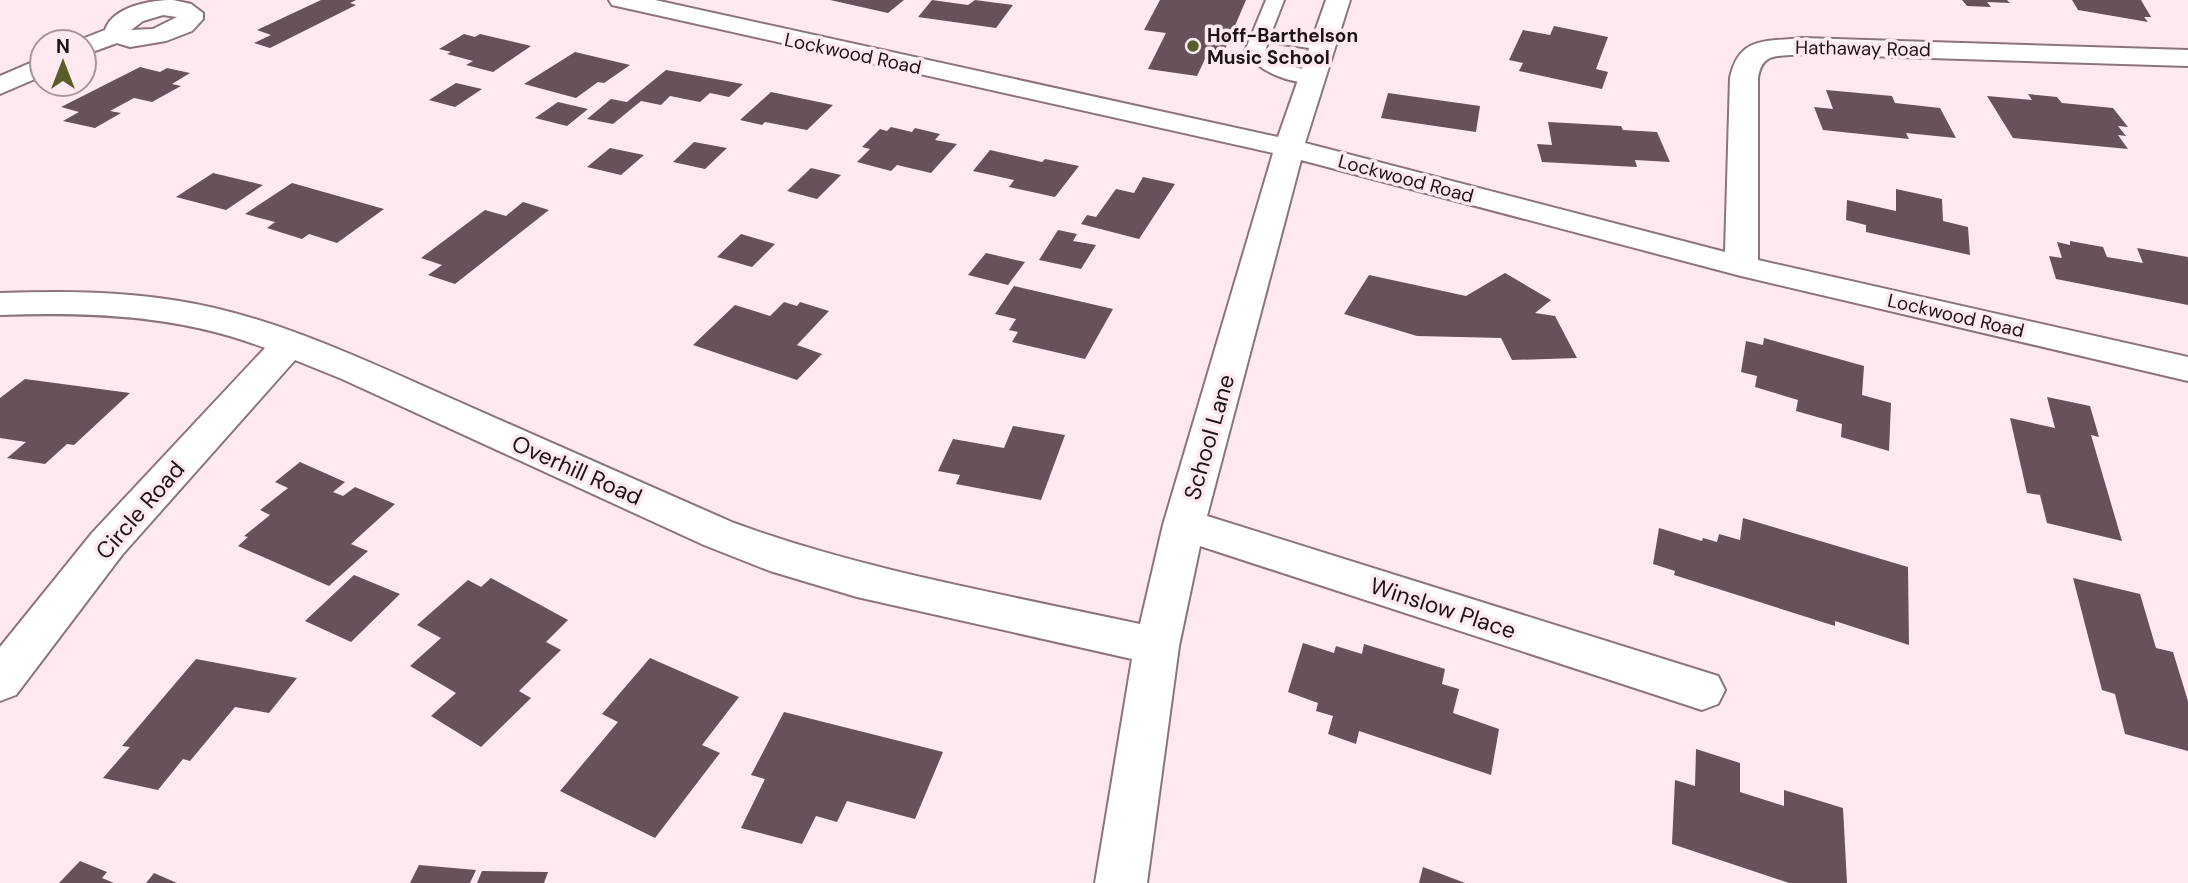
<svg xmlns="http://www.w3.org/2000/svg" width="2188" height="883" font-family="'DM Sans',sans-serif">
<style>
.building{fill:#67515a}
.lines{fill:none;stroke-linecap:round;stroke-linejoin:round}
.lane-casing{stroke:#8c747e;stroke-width:4}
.street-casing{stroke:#8c747e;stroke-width:4}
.lane{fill:#fff;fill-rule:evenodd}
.street{fill:#fff;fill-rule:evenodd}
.poi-dot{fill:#575e2c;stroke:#ffe9f1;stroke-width:2.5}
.labels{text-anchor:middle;stroke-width:7;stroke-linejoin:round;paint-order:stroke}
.far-poi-label{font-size:19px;font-weight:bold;fill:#1d1417;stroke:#ffe9f1;text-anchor:start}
.far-street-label{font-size:19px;fill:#1d1417;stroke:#ffe9f1}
.street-label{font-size:23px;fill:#1d1417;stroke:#ffe9f1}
</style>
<rect width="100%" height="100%" fill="#ffe9f1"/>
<path class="building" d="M321 0H356L350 3 356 5 270 48 254 43 271 35 257 30Z
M830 0H904L888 13Z
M932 0 968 5 975 0 1013 5 996 28 918 17Z
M1160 0H1246L1220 61 1205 59 1197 76 1148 69 1166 33 1144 30Z
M1962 0H2007L2010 3 1987 2 1991 7 1967 6Z
M2072 0H2141L2151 17H2144L2148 22 2078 10Z
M1554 26 1608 37 1596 69 1608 72 1602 89 1519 71 1523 63 1509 60 1523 30 1550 35Z
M464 34 475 37 480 34 531 46 493 72 466 65 473 61 447 54 451 52 439 49Z
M575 52 630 65 604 83 598 82 576 98 524 84Z
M140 67 160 72 167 68 190 73 172 84 181 86 152 102 134 98 110 111 121 113 95 128 63 121 79 112 61 107Z
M666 70 743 84 729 97 710 93 700 102 670 96 661 105 641 101 613 124 587 119 611 99 627 102Z
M456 83 482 89 455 107 429 100Z
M1826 90 1892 96 1895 103 1940 108 1956 138 1906 133 1909 139 1823 130 1814 107 1833 109Z
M771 92 833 105 807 130 765 122 762 125 740 120Z
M1388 93 1480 106 1476 132 1381 118Z
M2028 94 2057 97 2062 103 2113 108 2128 127 2118 126 2126 136 2118 135 2128 149 2013 138 1987 96 2032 100Z
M558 102 588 109 567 126 535 118Z
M1548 122 1621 126 1623 130 1657 132 1670 162 1635 160 1637 167 1542 162 1537 144 1552 145Z
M891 127 912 132 915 128 940 134 935 140 957 144 931 173 897 165 891 171 857 162 870 149 862 147 880 129 887 131Z
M694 142 727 148 705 169 673 162Z
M610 148 644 155 621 175 587 167Z
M990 150 1042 162 1045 159 1079 166 1055 197 1009 187 1014 180 973 171Z
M811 168 841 175 817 199 787 191Z
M213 173 263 185 226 210 176 197Z
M1143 177 1175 184 1139 239 1081 224 1087 215 1096 217 1116 189 1134 193Z
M292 183 384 209 337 243 309 234 302 239 267 228 275 222 245 214Z
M1896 189 1942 199 1943 221 1968 227 1970 255 1866 232V225L1846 220 1847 200 1896 211Z
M523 202 549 210 455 284 428 275 442 265 421 258 485 210 506 216Z
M1058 230 1077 234 1073 241 1096 245 1081 269 1039 260Z
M741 234 775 244 752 267 717 257Z
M2070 241 2103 247 2107 257 2143 263 2137 248 2188 257V305L2056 279 2049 256 2062 258 2057 242 2070 245Z
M986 253 1025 262 1008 285 968 275Z
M1505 273 1551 300 1535 313 1555 316 1577 358 1512 360 1501 338 1417 336 1344 314 1369 275 1466 296Z
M1014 286 1113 309 1085 359 1012 342 1018 332 1009 330 1016 319 995 314Z
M784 302 797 306 800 302 829 311 797 345 822 354 797 380 693 345 735 305 770 316Z
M1764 338 1864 366 1862 395 1891 403 1889 451 1841 437 1842 424 1796 411 1798 400 1755 387 1757 376 1741 372 1746 341 1763 345Z
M25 379 130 393 74 445 67 444 45 464 7 458 26 442 0 438V398Z
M2047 397 2090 406 2099 437 2091 435 2122 541 2047 523 2040 495 2027 493 2010 418 2055 428Z
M1013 426 1065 435 1041 500 956 484 960 475 938 471 953 439 1004 448Z
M300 462 345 482 333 492 343 496 355 487 395 504 351 544 368 551 329 586 238 546 248 537 244 536 270 515 260 510 288 488 275 482Z
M1743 518 1908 567 1909 645 1835 621V626L1674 575 1675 571 1653 564 1659 528 1702 541 1703 538 1717 542 1719 534 1740 540Z
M354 575 400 594 351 642 305 621Z
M491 578 568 620 546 642 561 650 519 691 531 698 481 747 431 716 456 693 410 666 441 638 417 625 468 580 481 587Z
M2073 578 2140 594 2156 648 2173 652 2188 701V751L2125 734 2115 694 2102 690Z
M1303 643 1334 653 1336 646 1362 654 1364 644 1445 669 1442 684 1459 689 1453 713 1499 729 1491 775 1359 731 1356 744 1328 734 1333 716 1316 711 1318 703 1288 692Z
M650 658 739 697 702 745 720 753 655 838 560 791 618 722 602 714Z
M196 659 297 678 269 713 235 707 190 761 183 759 158 790 103 778 130 747 122 746Z
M784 712 943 752 915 819 847 801 837 822 816 816 802 844 741 828 765 779 751 775Z
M1696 749 1740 763V792L1784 806V790L1843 808 1847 883H1789L1672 844 1675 780 1695 786Z
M80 861 107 872 102 878 114 883H59Z
M419 865 476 870 470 883H410Z
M1423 867 1465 883H1419Z
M482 871 548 872 544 883H477Z
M154 873 177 883H146Z"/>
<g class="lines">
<defs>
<path id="lane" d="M1266 0H1284L1272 31 1323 38 1332 44 1323 50 1268 42 1265 51 1278 63 1319 73 1322 77 1319 81C1295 87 1258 72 1245 51Z"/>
<path id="street" d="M173 0 191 4 203 13V19L192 31 166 41 130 47 117 43 84 55V42H74L105 30C113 6 152 0 173 0ZM163 15 177 17 153 29 131 30 143 21Z
M609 0H655L1278 137 1326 0H1350L1305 143 1725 252 1730 78C1739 35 1767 42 1803 38L2188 50V66L1803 54C1779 57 1762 51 1758 78V260L2188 357V381L1741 276 1301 160 1207 516 1718 676 1725 690 1718 704 1702 710 1200 546 1179 646 1147 883H1095L1132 659 857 597 770 571 704 545 342 379 295 360 122 555 16 695 0 701V647L92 533 265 348C179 315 91 312 0 315V293C60 291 120 291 179 301 273 316 362 359 448 397 543 439 638 481 734 523 865 571 1003 594 1140 624L1163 525 1273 153 621 7 612 5Z
M42 58V76L0 94V76Z"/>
</defs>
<use href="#lane" class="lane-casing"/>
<use href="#street" class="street-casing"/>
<use href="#lane" class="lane"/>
<use href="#street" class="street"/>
</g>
<circle class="poi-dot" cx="1193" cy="46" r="7"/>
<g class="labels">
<g class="far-poi-label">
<text x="1207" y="42">Hoff-Barthelson<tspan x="1207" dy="22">Music School</tspan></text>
</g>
<g class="far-street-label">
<text transform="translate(1863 48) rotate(1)" y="7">Hathaway Road</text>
<text transform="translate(853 53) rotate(12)" y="7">Lockwood Road</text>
<text transform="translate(1406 178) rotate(15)" y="7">Lockwood Road</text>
<text transform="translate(1956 315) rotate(13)" y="7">Lockwood Road</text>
</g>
<g class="street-label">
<text transform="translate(1209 437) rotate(-74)" y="8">School Lane</text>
<text transform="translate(577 470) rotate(24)" y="8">Overhill Road</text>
<text transform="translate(140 510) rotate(-49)" y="8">Circle Road</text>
<text transform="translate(1443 608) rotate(18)" y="8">Winslow Place</text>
</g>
</g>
<g transform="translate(63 63)"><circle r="33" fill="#ffe9f1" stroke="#a5949a" stroke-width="2"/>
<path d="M0-5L12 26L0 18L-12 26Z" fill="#575e2c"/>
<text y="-10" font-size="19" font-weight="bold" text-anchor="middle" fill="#1d1417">N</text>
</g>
</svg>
